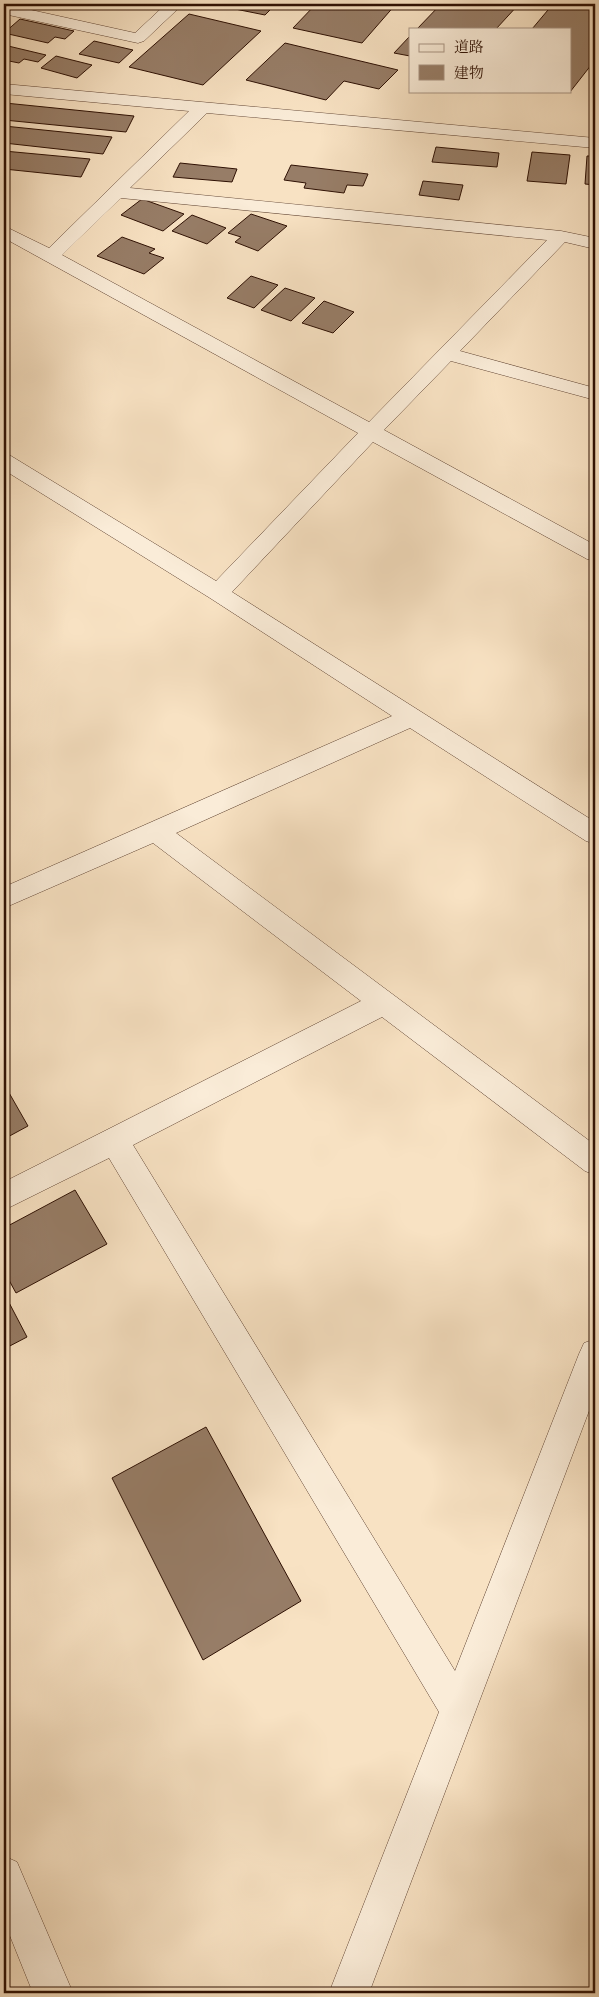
<svg xmlns="http://www.w3.org/2000/svg" width="599" height="1997" font-family="Alegreya,'Noto Serif JP',serif">
<style>
.building{fill:#977d67;stroke:#2e1003}
.lines{fill:none;stroke-linecap:round;stroke-linejoin:round}
.minor-casing{stroke:#604433;stroke-width:1}
.minor{fill:#faecd8;fill-rule:evenodd}
</style>
<rect width="100%" height="100%" fill="#f8e2c3"/>
<filter id="stains"><feTurbulence type="fractalNoise" baseFrequency=".004" numOctaves="4"/><feColorMatrix values="0 0 0 0 .2 0 0 0 0 .09 0 0 0 0 .02 0 0 0 .5 -.17"/></filter>
<radialGradient id="worn" r=".72"><stop offset=".6" stop-color="#630" stop-opacity="0"/><stop offset="1" stop-color="#630" stop-opacity=".3"/></radialGradient>
<path class="building" d="M210 4H276L265 15Z
M316 4H396L362 43 293 28Z
M441 4H519L496 29H417Z
M553 4H585L595 6V60L570 92 566 91H570V29H532Z
M189 14 261 31 203 85 129 67Z
M20 19 74 31 65 39 55 37 48 43 4 33Z
M410 36V56L394 53Z
M94 41 133 50 119 63 79 54Z
M285 43 398 70 379 89 344 81 326 100 246 80Z
M4 45 46 55 38 62 24 59 19 63 4 60Z
M56 56 92 65 77 78 41 68Z
M5 103 134 116 126 132 4 120Z
M4 126 112 137 103 154 4 143Z
M436 147 499 153 497 167 432 162Z
M4 151 90 159 81 177 4 169Z
M532 152 570 155 566 184 527 181Z
M587 156H595V185L585 184Z
M180 163 237 169 232 182 173 177Z
M291 165 368 174 363 186 347 185 344 193 304 188 306 183 284 180Z
M423 181 463 185 459 200 419 195Z
M142 199 184 214 163 231 121 215Z
M251 214 287 226 258 251 235 242 241 237 228 233Z
M192 215 226 228 207 244 172 231Z
M122 237 155 249 149 253 164 258 144 274 97 256Z
M251 276 278 285 254 308 227 298Z
M285 288 315 298 291 321 261 310Z
M324 301 354 312 333 333 302 323Z
M4 1084 28 1126 4 1139Z
M75 1190 107 1244 16 1293 4 1271V1228Z
M4 1293 27 1337 4 1349Z
M206 1427 301 1601 203 1660 112 1478Z"/>
<g class="lines">
<defs>
<path id="minor" d="M4 4 135 33 166 4H183L144 41 138 43 4 14Z
M4 84 595 138V148L207 113 130 188 561 231 595 238V249L565 242 460 351 595 388V400L451 361 384 430 595 545V561L587 559 373 442 232 592 595 822V844L586 841 410 728 176 833 595 1145V1175L585 1171 382 1017 133 1145 455 1671 579 1354 584 1343 595 1339V1395L369 1993H329L439 1712 109 1158 4 1210V1182L361 1001 153 843 4 908V887L392 716 210 598 4 470V454L11 456 216 581 358 433 4 238V226L49 248 189 111 4 94ZM121 198 547 240 369 422 62 255Z
M4 1856 17 1862 73 1993H33L4 1921Z"/>
</defs>
<use href="#minor" class="minor-casing"/>
<use href="#minor" class="minor"/>
</g>
<rect width="599" height="1997" fill="none" stroke="#f8e2c3" stroke-width="20"/>
<rect x="5" y="5" width="589" height="1987" fill="none" stroke="#2e1003" stroke-width="2.5"/>
<rect x="10" y="10" width="579" height="1977" fill="none" stroke="#2e1003"/>
<rect x="409" y="28" width="162" height="65" fill="#faecd8" stroke="#a89483"/>
<rect x="419" y="44" width="25" height="8" fill="#faecd8" stroke="#a89483"/>
<text x="454" y="52" font-size="15" fill="#2e1003">道路</text>
<rect x="419" y="65" width="25" height="15" fill="#977d67" stroke="#a89483"/>
<text x="454" y="78" font-size="15" fill="#2e1003">建物</text>
<rect width="100%" height="100%" filter="url(#stains)"/>
<rect width="100%" height="100%" fill="url(#worn)"/>
</svg>
